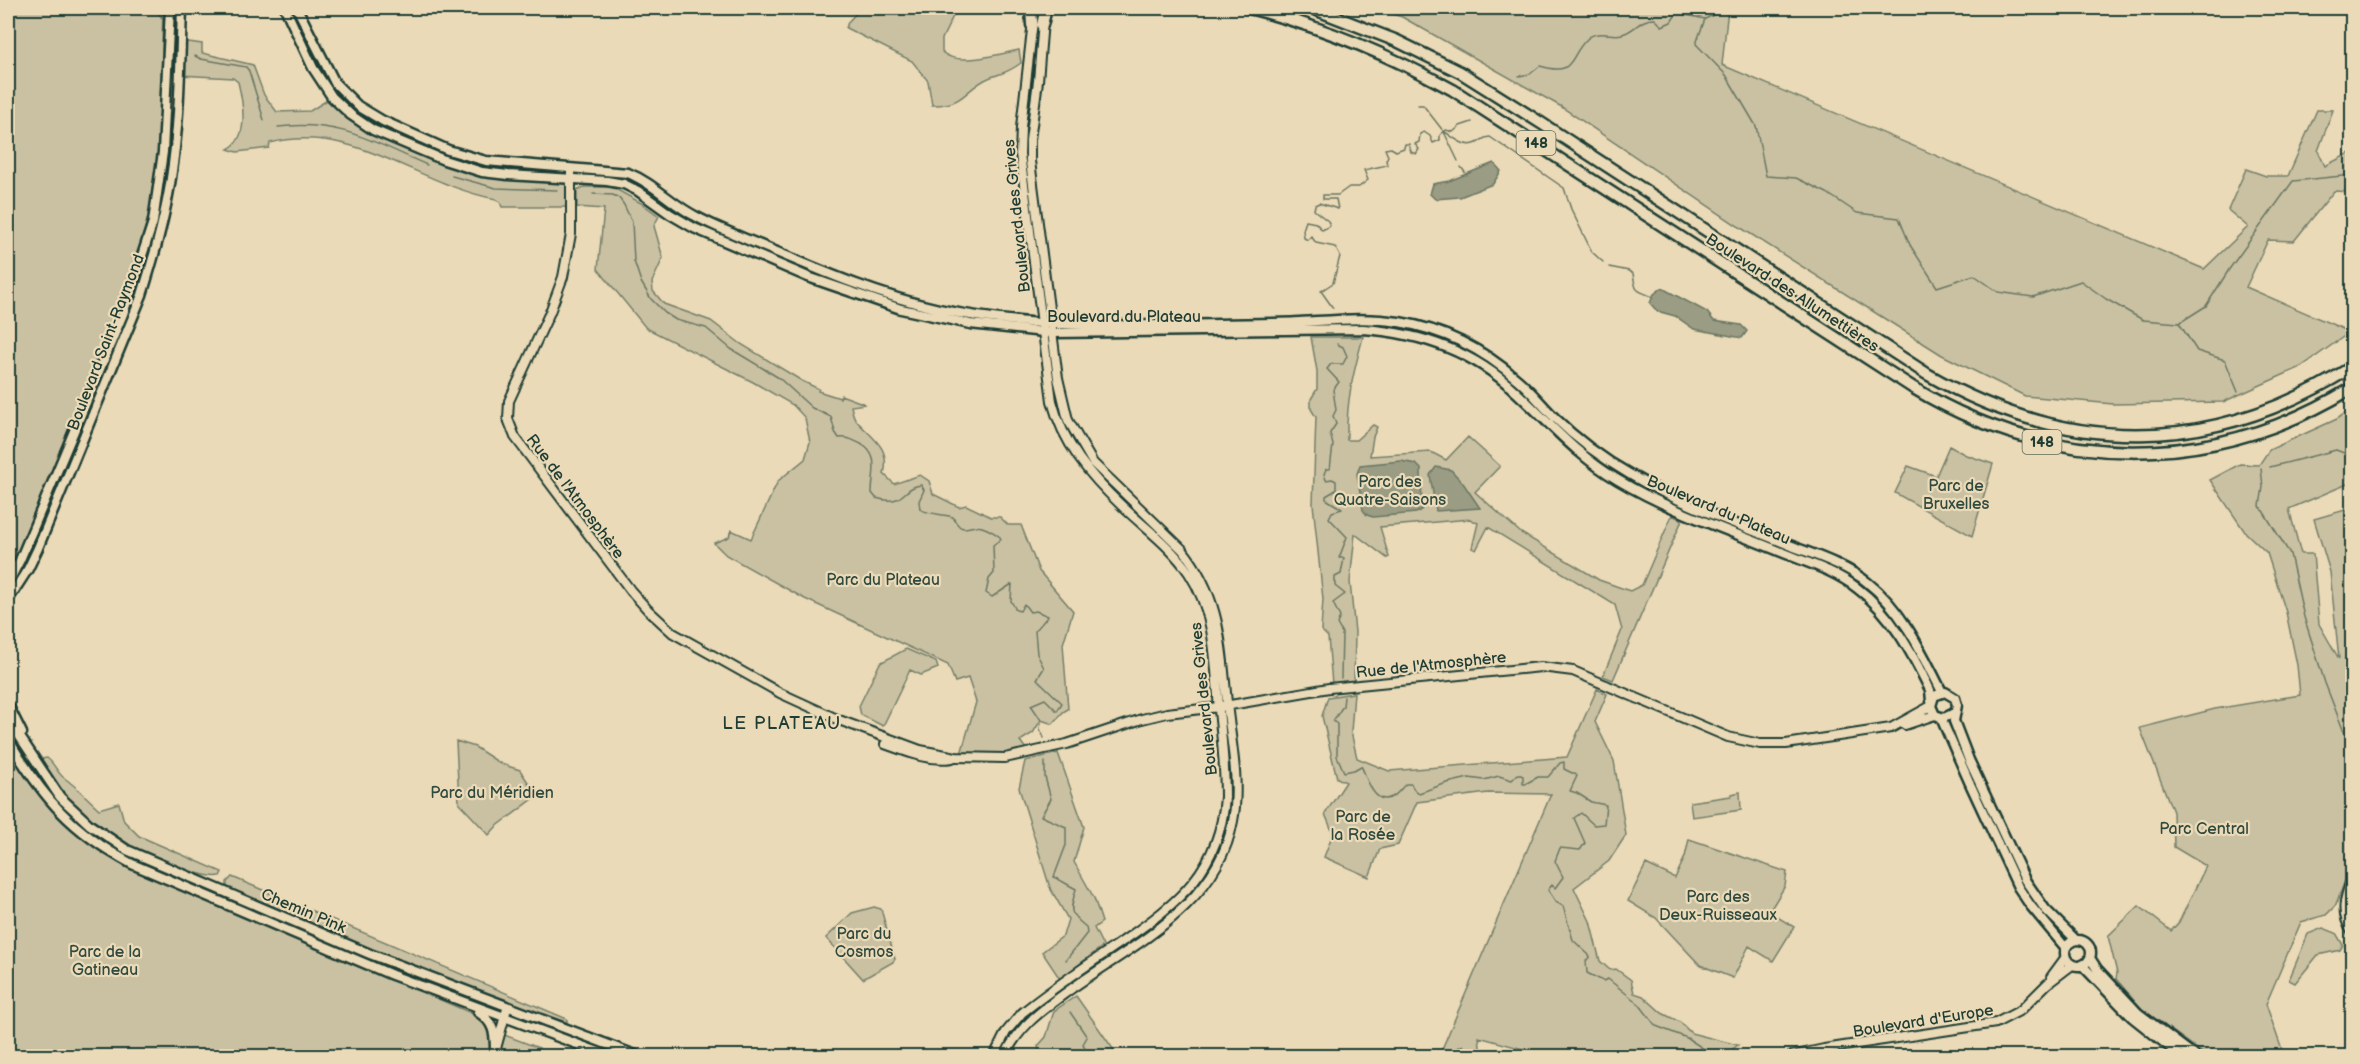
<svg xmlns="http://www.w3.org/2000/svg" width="2360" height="1064" font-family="'Balsamiq Sans',sans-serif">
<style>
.green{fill:#cac1a2;stroke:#747f6b;stroke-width:1.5}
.water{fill:#9a9c83;stroke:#697663;stroke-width:1.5}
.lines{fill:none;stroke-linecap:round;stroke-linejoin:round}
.stream{stroke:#697663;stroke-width:1.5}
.tertiary-casing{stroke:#1f3d34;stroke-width:12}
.secondary-casing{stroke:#1f3d34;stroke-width:13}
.trunk-casing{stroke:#1f3d34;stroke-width:15}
.tertiary{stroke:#ebdab7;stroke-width:8}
.secondary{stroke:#ebdab7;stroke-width:8}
.trunk{stroke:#ebdab7;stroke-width:10}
.labels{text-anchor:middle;stroke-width:4.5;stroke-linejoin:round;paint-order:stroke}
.shield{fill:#ebdab7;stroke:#5c6c5b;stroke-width:1.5}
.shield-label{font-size:15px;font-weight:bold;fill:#1f3d34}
.street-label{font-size:16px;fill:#1f3d34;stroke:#ebdab7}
.park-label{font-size:16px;fill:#304a3f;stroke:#ebdab7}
.neighbourhood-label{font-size:18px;letter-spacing:1.5px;fill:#1f3d34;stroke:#ebdab7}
</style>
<rect width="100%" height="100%" fill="#ebdab7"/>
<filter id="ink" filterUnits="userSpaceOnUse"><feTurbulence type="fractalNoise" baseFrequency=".0167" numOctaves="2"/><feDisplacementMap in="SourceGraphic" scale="12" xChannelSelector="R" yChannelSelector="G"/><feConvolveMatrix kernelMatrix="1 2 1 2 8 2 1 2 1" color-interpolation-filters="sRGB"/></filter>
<g filter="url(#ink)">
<path class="green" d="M8 8H163C161 68 162 132 153 192 149 217 142 240 134 263L26 537 8 575Z
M861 8H957L942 39V52C957 67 1000 54 1019 50L1021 63C1010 71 1003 73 991 77 965 87 966 106 932 105L928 81 912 61 846 28 848 22Z
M1373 8H1728L1722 65 2204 269 2248 227 2228 210 2246 169 2266 176H2288L2317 110H2333L2318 151 2325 166 2352 152V192L2334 191 2294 241 2268 240 2246 287 2350 332 2301 367 2223 402 2113 404 2025 396 1942 355 1738 226 1560 106 1402 17Z
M181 41 202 44V53L253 65 264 95 277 112 310 111 332 97 365 125 463 167 571 178 572 207H502L500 202 496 199C416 184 354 122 270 143L269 148 237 152 228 149C250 138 243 102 238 82L233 78 180 75Z
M585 187H612L641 203 659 216 654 226 663 258 652 282 653 291 664 304 711 321 741 344 802 381 819 389 818 391 840 398 841 395 865 404 851 406C852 410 853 417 856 420 871 438 891 446 884 474L894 484 920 475 929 481 933 494 959 507 966 505 991 517H1000L1008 525H1021L1039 571 1073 611 1063 644 1068 709 1063 712 1053 724 1041 720 1033 733 1020 741 1026 749 994 755 961 754 976 702 968 678 955 682 948 665 805 599 726 555 714 543 729 537 731 530 751 539 778 481 805 459 810 442 805 418 793 405 753 382 646 328 598 269 604 209 577 207V190Z
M1311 337H1363C1353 375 1346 400 1347 440H1356L1373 425 1377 427 1373 437 1370 456 1431 452 1446 460 1468 437 1500 466 1475 492 1521 533 1599 580 1630 591 1642 585 1672 515 1682 520 1613 680 1603 676 1622 630 1615 605 1488 527 1476 550 1472 548 1478 523 1470 519 1380 527 1389 557 1387 558 1355 534 1350 582 1355 632 1354 682 1332 684 1328 637 1321 630 1323 599 1313 504 1316 417 1311 409V399L1317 389V371Z
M2352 408V482L2289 509 2301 554H2313L2319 624 2339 659 2330 572 2314 519 2345 510 2352 517V694L2348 710 2352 722V760L2350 761 2352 763V861L2336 905 2326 915 2301 922 2266 1004 2284 1056H2207L2142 1009 2116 979 2117 973 2108 936 2139 906 2171 931 2179 922 2206 866 2174 847 2173 812 2140 728 2215 709 2300 695 2297 665 2286 612 2267 553 2245 532 2210 480 2240 464 2259 465 2269 450 2337 419Z
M1949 446 1966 455 1993 464 1972 536 1895 493 1908 466 1936 476Z
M906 649 936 662 938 668 921 675 910 670 883 726 861 715 859 706 880 663Z
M1597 689 1607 694 1595 722 1614 761 1626 835 1609 861 1574 888 1590 921 1600 961 1610 970 1616 969 1631 980 1634 993 1643 996 1662 1013 1680 1022 1691 1033 1738 1045 1723 1056H1549L1479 1037 1481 1056H1469L1463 1045 1454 1050 1451 1056H1439L1551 794 1488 793 1417 802 1398 845 1380 849 1369 877 1324 857 1333 833 1325 814 1346 782 1337 778 1322 716 1328 697 1354 693 1351 732 1357 758 1389 771 1567 757Z
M456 741 475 747 501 764 520 770 537 796 496 827 489 835 459 803Z
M8 749C31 788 62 827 102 851 118 860 135 868 151 876L478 1016C492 1031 492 1036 490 1056H8Z
M1058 753 1084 827 1074 862 1094 898 1102 922 1094 928 1103 946 1060 979 1042 952 1063 936 1068 919 1050 888 1019 788 1025 761Z
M47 758C54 763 57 772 63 777 76 786 87 798 99 809L119 803 124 821 139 836 222 872 220 876C212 878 202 874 193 872 130 860 71 815 41 759Z
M1740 792 1741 810 1692 817 1690 802 1731 796 1732 794Z
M1689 839 1787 872 1785 886 1769 912 1794 927 1773 961 1749 946 1733 978 1700 965 1656 918 1628 901 1646 864 1675 878 1685 857Z
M232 877 567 1019V1022L533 1012 373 951 231 890 227 887V882Z
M874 907 881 909 895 959 893 962 863 979 826 938 852 913Z
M2323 928 2336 933 2343 945 2340 950 2318 955 2295 983 2289 980 2308 934Z
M1076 996 1118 1056H1072L1071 1054 1065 1056H1040L1038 1046 1046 1037 1054 1011Z
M499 1033 539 1048 528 1056H494Z"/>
<path class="water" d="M1494 163 1501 171 1493 184 1460 197 1435 199 1430 194 1433 184 1449 181Z
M1662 288 1707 312 1714 321 1741 325 1747 331 1742 338 1694 329 1675 316 1657 311 1650 303 1654 294Z
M1401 461 1416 464 1421 469 1422 509 1416 513 1373 517 1367 515 1363 510 1357 474 1360 465Z
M1436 467 1451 470 1463 483 1480 508 1436 511 1430 475Z"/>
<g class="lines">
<path class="stream" d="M155 8 162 18
M1705 19 1696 44 1726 75 1756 126 1766 176 1796 178 1827 193 1857 213 1899 218 1910 245 1937 287 1974 275 1998 292 2033 297 2081 281 2106 299 2143 320 2179 323 2197 351 2225 360 2238 392
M195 56 201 59 246 67 249 71 264 120
M1519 76 1530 74 1540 66C1576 77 1568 57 1587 39 1597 29 1612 37 1622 34 1637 30 1638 19 1655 19L1662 26 1671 22 1677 13 1705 19 1728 8
M1418 105H1423L1444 132 1458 161
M278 127C338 119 374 142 427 165
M1445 132C1455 138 1465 149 1477 143 1483 140 1483 137 1490 137L1564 188 1571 209 1592 252 1603 262
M1461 167 1467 175
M452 176 496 188 557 190
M593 194 613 195 619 198 624 205 632 222 634 261 641 282 651 299 665 313 676 320 706 328 731 349 779 378 812 408 831 417 835 432 839 438C849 437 852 440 861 444 881 455 872 474 872 493L876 498C906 507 901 487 921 485L924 490 919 501 920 509C926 514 943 514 953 517 963 537 967 523 982 527 988 529 995 533 1000 537L1001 539 993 545 994 573 989 579 986 593 992 597 1012 584 1011 601 1016 610 1020 611 1024 604 1030 612 1036 611 1048 616 1035 631 1037 654 1044 668 1037 679 1062 703 1057 711 1045 699 1031 705 1041 720 1040 729 1044 738
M1609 267 1629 271 1633 274C1636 294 1636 289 1653 297
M1333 308 1321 291 1333 283 1340 256 1335 247 1316 243 1311 236 1308 240 1304 238 1303 230 1306 221 1316 223 1322 230 1330 226 1328 221 1314 210 1315 205 1319 203 1338 209 1336 199H1323V195H1338L1349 187H1359L1368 180 1364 170 1387 165 1386 160 1388 156 1385 149 1391 148 1396 151 1404 148 1405 144H1409L1411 152 1416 154 1419 149 1415 144 1419 142 1420 134 1424 132 1430 136 1433 143 1440 140V135L1446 130 1453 132 1460 126 1472 122
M2179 323 2206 306 2230 268 2293 181 2352 175
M1337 344 1343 347 1347 356 1343 364H1331L1327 369 1339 382 1333 390 1336 410 1333 416 1336 424 1330 433 1333 445 1330 469H1326L1324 474 1326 480 1332 479 1336 481V490L1326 496V499L1342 509 1332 512 1329 518 1347 537 1339 558H1344L1341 574 1335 577V586L1345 594 1333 603 1340 617 1337 624 1342 633 1341 678
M2270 467 2336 450 2352 456
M2261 468 2263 487 2260 506 2290 554 2304 617 2325 683 2344 732 2352 743
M1344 697 1343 706 1333 721 1337 724V756L1344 772 1354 770 1361 766C1367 776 1373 807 1392 797 1398 794 1401 788 1406 784H1411L1415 791 1419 793 1447 783 1469 778 1484 780 1499 776 1512 780 1518 774 1523 776V784H1525L1538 777H1548L1560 763 1564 762V769L1572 773H1575L1577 776 1570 791 1577 793 1591 802 1606 805 1604 824 1594 825 1581 813 1574 818 1585 843 1580 850 1560 848 1555 861 1563 877 1555 888 1552 885 1548 890 1556 902 1563 906 1573 940 1590 956 1586 961 1587 973 1603 981 1608 979 1639 1004 1656 1026 1687 1038 1704 1049 1708 1056
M1045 762V777L1051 799 1041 816 1066 827V845L1054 877 1076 889C1070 911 1068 913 1086 927L1087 933 1066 960
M1070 1012 1087 1037 1083 1044 1088 1056"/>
<defs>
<path id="tertiary" d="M571 173V234L563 277 550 312 509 401 508 419 515 437 631 591 648 610 673 633 780 693 839 720 920 750 956 757 1005 758 1067 744 1142 719 1167 713 1219 707 1329 688 1541 667 1573 671 1728 737 1760 744H1786L1891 728 1931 706
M1905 725 1935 715
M885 744C905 751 930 762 952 758
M2352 879C2344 899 2340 913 2352 932
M2051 977 2065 958
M494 1056 506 1012
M994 1056 1006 1032 1022 1013C1054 987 1089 964 1123 941 1179 902 1220 870 1225 797 1225 768 1222 739 1219 710 1215 663 1216 614 1189 573 1171 546 1145 528 1122 506 1090 476 1063 444 1052 401L1020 154 1021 127 1033 21
M1005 1056C1019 1025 1044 1009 1071 989 1134 944 1218 905 1233 821 1240 785 1232 747 1228 712 1221 650 1223 600 1182 549L1093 463 1068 420 1058 378 1030 161V140L1038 81 1043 21
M1791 1056 1824 1049 1996 1023 2021 1010 2047 984 2072 965"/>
<path id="secondary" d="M285 8 313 68 332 97 351 115 373 130 444 160 482 172 508 175 607 181 624 184 638 191 670 214 694 228 808 277 901 309 970 324 1053 333 1363 329C1420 333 1473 351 1515 391 1550 423 1576 455 1618 480 1670 511 1728 530 1784 553 1809 563 1835 571 1857 588 1891 613 1912 653 1930 690L1931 701
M297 8 335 83 358 106 383 121 448 150 486 161 628 173C654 183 672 205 697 217 721 230 747 239 772 250 826 273 881 296 939 309 1048 333 1163 324 1273 323 1315 323 1357 315 1399 322 1443 329 1484 350 1518 380 1531 391 1542 405 1554 417 1576 439 1603 459 1631 475 1680 504 1734 523 1787 544 1814 555 1844 564 1867 582 1902 609 1923 654 1942 692
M8 583 20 560 123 314 153 222 163 152 170 8
M8 600 28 569 38 548 142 295C154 257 165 218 171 178 180 122 180 64 182 8
M8 705 22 733
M1954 713 1944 718 1935 715 1931 706 1934 696 1945 692 1955 698 1957 705 1954 721 1969 760 2025 880 2045 909 2075 939
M1941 718 1971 786 2018 887 2030 905 2065 947
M8 719 60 797 90 825 127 850 370 954 638 1056
M8 739C43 798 71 831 132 864L392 975 609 1056
M2065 953a13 13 0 1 1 26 0a13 13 0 1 1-26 0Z
M2090 958 2097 969 2138 1013 2195 1056
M2082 965 2132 1017 2181 1056
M478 1012C494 1022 495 1033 495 1051"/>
<path id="trunk" d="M1031 8 1032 25
M1249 8C1321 26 1388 54 1453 90L1912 387C2052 472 2212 474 2352 388
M1312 8 1397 41 1460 72 1541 123 1927 374C2070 456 2213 455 2352 367
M1042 25 1046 8"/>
</defs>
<use href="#tertiary" class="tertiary-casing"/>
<use href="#secondary" class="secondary-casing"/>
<use href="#trunk" class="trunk-casing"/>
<use href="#tertiary" class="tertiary"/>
<use href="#secondary" class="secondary"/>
<use href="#trunk" class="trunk"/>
</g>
</g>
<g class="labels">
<g class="shield">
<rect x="1516.5" y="131" width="39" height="24" rx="4.5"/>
<rect x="2022.5" y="430" width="39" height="24" rx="4.5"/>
</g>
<g class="shield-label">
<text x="1536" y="148">148</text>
<text x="2042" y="447">148</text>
</g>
<g class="street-label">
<text transform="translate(1016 216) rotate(-96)" y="6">Boulevard des Grives</text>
<text transform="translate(1793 292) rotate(33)" y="6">Boulevard des Allumettières</text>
<text x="1124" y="322">Boulevard du Plateau</text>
<text transform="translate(105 342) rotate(-69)" y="6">Boulevard Saint-Raymond</text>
<text transform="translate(576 496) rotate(53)" y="6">Rue de l'Atmosphère</text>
<text transform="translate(1719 509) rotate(23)" y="6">Boulevard du Plateau</text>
<text transform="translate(1431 664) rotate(-6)" y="6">Rue de l'Atmosphère</text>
<text transform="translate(1203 699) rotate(-96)" y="6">Boulevard des Grives</text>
<text transform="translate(304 910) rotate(23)" y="6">Chemin Pink</text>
<text transform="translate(1923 1020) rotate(-9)" y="6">Boulevard d'Europe</text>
</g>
<g class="park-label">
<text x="1390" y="487">Parc des<tspan x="1390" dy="18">Quatre-Saisons</tspan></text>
<text x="1956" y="491">Parc de<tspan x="1956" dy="18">Bruxelles</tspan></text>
<text x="883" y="585">Parc du Plateau</text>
<text x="492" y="798">Parc du Méridien</text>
<text x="1363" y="822">Parc de<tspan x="1363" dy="18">la Rosée</tspan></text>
<text x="2204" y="834">Parc Central</text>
<text x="1718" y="902">Parc des<tspan x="1718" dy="18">Deux-Ruisseaux</tspan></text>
<text x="864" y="939">Parc du<tspan x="864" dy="18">Cosmos</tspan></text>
<text x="105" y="957">Parc de la<tspan x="105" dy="18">Gatineau</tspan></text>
</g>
<g class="neighbourhood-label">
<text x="782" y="729">LE PLATEAU</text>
</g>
</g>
<rect width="2360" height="1064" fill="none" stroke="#ebdab7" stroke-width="30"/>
<rect x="15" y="15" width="2330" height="1034" fill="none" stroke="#1f3d34" stroke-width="2" filter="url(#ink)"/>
</svg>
